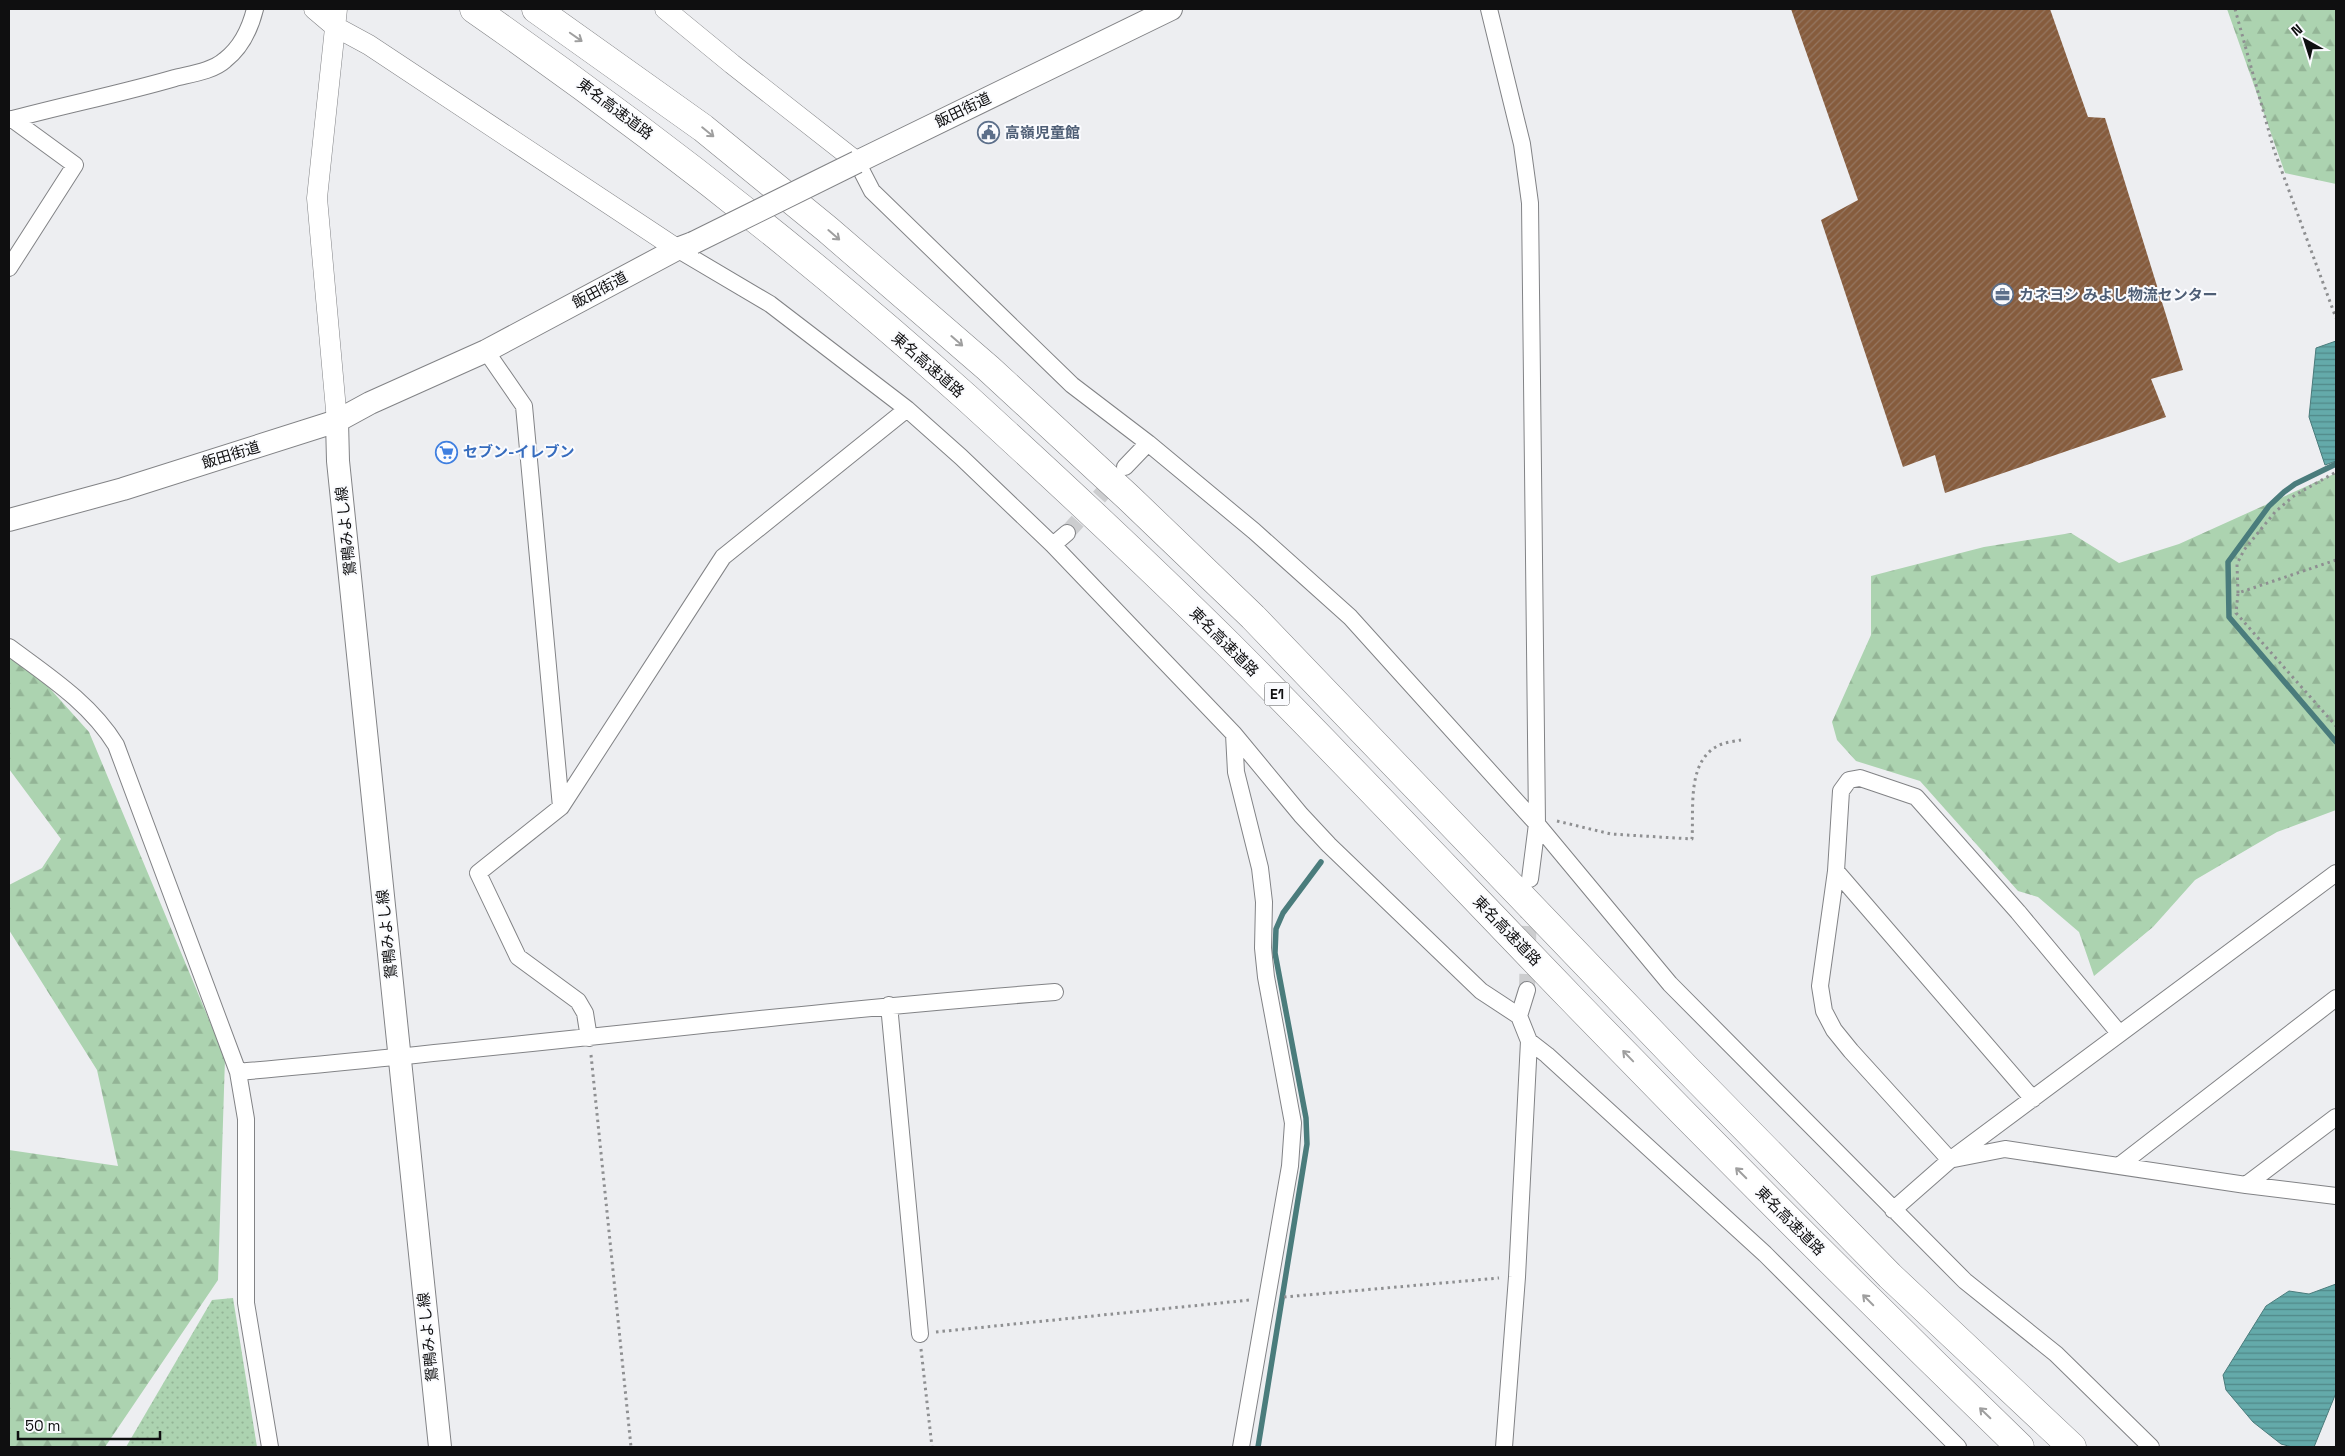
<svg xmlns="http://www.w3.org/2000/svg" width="2345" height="1456" font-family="'Space Grotesk','Noto Sans JP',sans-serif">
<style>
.grass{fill:url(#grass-dots)}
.forest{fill:url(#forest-firs)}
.water{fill:url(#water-rules);stroke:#4a7c7c}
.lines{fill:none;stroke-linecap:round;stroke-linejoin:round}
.stream{stroke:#4a7c7c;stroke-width:5.5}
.building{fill:url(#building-hatch)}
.minor-tunnel{stroke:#cccdcf;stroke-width:16;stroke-dasharray:16 8;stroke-linecap:butt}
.minor-casing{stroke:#828386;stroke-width:18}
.tertiary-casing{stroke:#828386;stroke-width:21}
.secondary-casing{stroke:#828386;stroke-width:24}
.motorway-casing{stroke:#828386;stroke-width:29}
.path{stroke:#8e8f91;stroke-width:3;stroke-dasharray:2.5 4;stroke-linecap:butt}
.minor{stroke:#fff;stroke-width:16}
.tertiary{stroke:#fff;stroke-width:20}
.secondary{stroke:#fff;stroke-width:22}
.motorway{stroke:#fff;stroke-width:28}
.secondary-bridge-casing{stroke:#828386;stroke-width:24;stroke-linecap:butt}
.secondary-bridge{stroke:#fff;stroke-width:22}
.oneway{stroke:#9f9f9f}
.labels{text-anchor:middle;stroke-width:4;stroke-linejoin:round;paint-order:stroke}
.shield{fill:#fafbfe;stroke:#565657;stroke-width:1}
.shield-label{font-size:14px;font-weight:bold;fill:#0f0f10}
.street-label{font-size:15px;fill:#0f0f10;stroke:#fafbfe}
.service-label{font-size:15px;font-weight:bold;fill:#4e5e75;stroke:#fafbfe;text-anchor:start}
.shop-label{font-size:15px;font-weight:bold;fill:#366cbe;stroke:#fafbfe;text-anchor:start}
</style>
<defs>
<pattern id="grass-dots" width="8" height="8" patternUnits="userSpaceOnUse" patternTransform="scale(1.25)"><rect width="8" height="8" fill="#acd3b0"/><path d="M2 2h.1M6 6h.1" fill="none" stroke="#93b496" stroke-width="1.8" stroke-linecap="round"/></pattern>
<pattern id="forest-firs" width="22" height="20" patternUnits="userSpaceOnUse" patternTransform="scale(1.25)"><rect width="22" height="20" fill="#acd3b0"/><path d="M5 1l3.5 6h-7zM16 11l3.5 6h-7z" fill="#93b496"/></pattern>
<pattern id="water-rules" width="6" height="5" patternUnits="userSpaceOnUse" patternTransform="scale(1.25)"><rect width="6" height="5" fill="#64aaaa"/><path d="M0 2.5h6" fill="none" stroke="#518989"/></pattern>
<pattern id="building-hatch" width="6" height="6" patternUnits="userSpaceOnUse" patternTransform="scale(1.25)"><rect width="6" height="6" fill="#865c3d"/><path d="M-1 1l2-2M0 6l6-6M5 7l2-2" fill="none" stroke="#957762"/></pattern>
</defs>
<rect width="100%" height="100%" fill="#edeef1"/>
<path class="grass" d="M233 1298 257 1447H126L212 1300Z"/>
<path class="forest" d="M2227 9H2336V184L2285 173Z
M2336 473V810L2277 832 2195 880 2153 927 2094 976 2079 932 2038 897 2018 891 1920 781 1856 761 1837 740 1832 722 1871 635V576L1984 547 2071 533 2119 563 2179 544Z
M9 643 89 732 225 1058 218 1280 105 1447H9V1150L118 1166 97 1070 9 930V885L42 868 61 839 9 769Z"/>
<path class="water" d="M2336 341V461L2325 465 2309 417 2316 348Z
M2336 1284V1393L2314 1447H2292L2281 1444 2253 1422 2226 1390 2223 1375 2266 1306 2289 1291 2309 1294Z"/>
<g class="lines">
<path class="stream" d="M2336 464 2295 484 2284 492 2269 506 2228 562 2229 617 2336 742
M1258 1447 1307 1144 1306 1118 1275 953 1276 929 1283 913 1321 862"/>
</g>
<path class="building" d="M1791 9H2050L2088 117 2105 118 2183 370 2151 379 2166 417 1945 493 1935 455 1903 467 1821 220 1858 200Z"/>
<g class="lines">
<path class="minor-tunnel" d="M1067 533 1117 477
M1527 990 1529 902"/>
<defs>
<path id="minor" d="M1489 9 1522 144 1530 203 1537 824 1530 879
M9 120C64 105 120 94 175 78 191 74 213 71 225 60 242 47 250 29 255 9
M857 162 872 191 1072 385 1148 443 1254 531 1350 617 1537 824 1670 984 1965 1281 2056 1354 2151 1447
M677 249 770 304 907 409 961 457 1053 545 1234 734 1301 815 1329 845 1481 991 1519 1016 1529 1041 1517 1277 1504 1447
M9 268 75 165 12 119
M486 351 524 406 561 807
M1125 467 1148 443
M1053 545 1067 533
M9 647C48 676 90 703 116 745L238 1072 246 1119V1303L270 1447
M1234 734 1236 772 1260 868 1264 902 1263 948 1266 977 1293 1123 1290 1166 1241 1447
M1836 871 2033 1099
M889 1005 920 1334
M1519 1016 1527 990
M589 1038 585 1013 578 1001 518 957 478 873 561 807 723 557 907 409
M1529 1041 1547 1055 1765 1254 1958 1447
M238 1072C511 1048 782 1013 1055 992
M1954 1159 2005 1149 2246 1185 2336 1196
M1950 1160 1851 1051 1834 1030 1824 1011 1820 986 1836 871 1841 791 1849 780 1860 778 1916 797 2018 912 2119 1033
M2120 1165 2336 998
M2246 1185 2336 1117
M1893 1210 1950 1160 2336 873"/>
<path id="tertiary" d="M314 9 334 26 369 45 677 249
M665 9 732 64 857 162
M337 421 317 198 337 9"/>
<path id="secondary" d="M857 162 1171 9
M337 421 338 461 440 1447
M9 520 123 489 337 421 370 403 486 351 677 249 693 243"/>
<path id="motorway" d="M474 9C646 129 810 257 966 397 1055 478 1143 560 1229 645 1344 760 1456 879 1569 996 1717 1149 1867 1299 2020 1447
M536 9 703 128 827 229 988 368 1129 498 1253 617 1686 1068 1890 1276 2072 1447"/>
</defs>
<use href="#minor" class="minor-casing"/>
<use href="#tertiary" class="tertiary-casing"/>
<use href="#secondary" class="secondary-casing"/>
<use href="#motorway" class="motorway-casing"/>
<path class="path" d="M2235 9 2274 150 2336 318
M2336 560 2238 593 2236 613 2336 726
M2238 593 2237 564 2244 550 2275 512 2295 495 2336 472
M1557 821 1611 834 1692 839C1694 807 1686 758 1722 744 1728 742 1735 741 1741 740
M591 1055 631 1447
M1284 1297 1499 1278
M936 1332 1250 1300
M921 1349 932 1447"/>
<use href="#minor" class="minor"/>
<use href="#tertiary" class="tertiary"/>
<use href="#secondary" class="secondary"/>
<use href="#motorway" class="motorway"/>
<defs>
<path id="secondary-bridge" d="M693 243 857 162"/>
</defs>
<use href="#secondary-bridge" class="secondary-bridge-casing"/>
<use href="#secondary-bridge" class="secondary-bridge"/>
</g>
<defs><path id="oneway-shaft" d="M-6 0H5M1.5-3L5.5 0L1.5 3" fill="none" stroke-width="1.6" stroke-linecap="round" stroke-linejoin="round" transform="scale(1.25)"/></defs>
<g class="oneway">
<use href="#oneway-shaft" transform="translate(576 37) rotate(35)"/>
<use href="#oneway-shaft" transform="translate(708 132) rotate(39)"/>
<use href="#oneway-shaft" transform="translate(834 235) rotate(41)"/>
<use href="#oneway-shaft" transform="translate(957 341) rotate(41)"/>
<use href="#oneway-shaft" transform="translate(1628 1056) rotate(-134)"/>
<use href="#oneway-shaft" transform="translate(1741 1173) rotate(-135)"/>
<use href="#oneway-shaft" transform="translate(1868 1300) rotate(-135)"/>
<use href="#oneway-shaft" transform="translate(1985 1413) rotate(-136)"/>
</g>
<defs>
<symbol id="civic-ring" viewBox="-11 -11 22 22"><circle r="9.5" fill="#fafbfe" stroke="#5c6f8a" stroke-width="1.5"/><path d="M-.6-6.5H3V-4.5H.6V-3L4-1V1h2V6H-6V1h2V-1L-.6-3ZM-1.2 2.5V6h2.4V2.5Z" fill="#5c6f8a"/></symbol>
<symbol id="office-ring" viewBox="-11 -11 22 22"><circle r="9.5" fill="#fafbfe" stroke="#5c6f8a" stroke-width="1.5"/><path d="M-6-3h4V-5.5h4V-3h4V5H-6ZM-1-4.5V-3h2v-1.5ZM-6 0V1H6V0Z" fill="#5c6f8a"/></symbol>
<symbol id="supermarket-ring" viewBox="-11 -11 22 22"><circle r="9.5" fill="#fafbfe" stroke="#3f7fe0" stroke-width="1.5"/><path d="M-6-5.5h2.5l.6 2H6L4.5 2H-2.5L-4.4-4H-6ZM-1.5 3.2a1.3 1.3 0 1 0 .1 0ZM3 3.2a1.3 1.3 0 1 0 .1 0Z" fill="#3f7fe0"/></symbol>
</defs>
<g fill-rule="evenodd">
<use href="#civic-ring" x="976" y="120" width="25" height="25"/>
<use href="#office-ring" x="1990" y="282" width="25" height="25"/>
<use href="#supermarket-ring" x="434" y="440" width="25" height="25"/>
</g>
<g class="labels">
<rect class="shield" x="1264.5" y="682.5" width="25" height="23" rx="4"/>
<g class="shield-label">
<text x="1277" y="699">E1</text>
</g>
<g class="street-label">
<text transform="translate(615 109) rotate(37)" y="5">東名高速道路</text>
<text transform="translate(963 110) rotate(-26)" y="5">飯田街道</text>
<text transform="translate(600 290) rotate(-28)" y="5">飯田街道</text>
<text transform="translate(928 365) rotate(41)" y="5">東名高速道路</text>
<text transform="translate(231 455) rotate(-17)" y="5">飯田街道</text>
<text transform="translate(346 531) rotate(-96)" y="5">鴛鴨みよし線</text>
<text transform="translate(1224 642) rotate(45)" y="5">東名高速道路</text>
<text transform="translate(1507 931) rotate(46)" y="5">東名高速道路</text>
<text transform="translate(387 934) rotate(-96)" y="5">鴛鴨みよし線</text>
<text transform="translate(1790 1221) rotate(45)" y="5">東名高速道路</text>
<text transform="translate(428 1337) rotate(-96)" y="5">鴛鴨みよし線</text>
</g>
<g class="service-label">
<text x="1005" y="138">高嶺児童館</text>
<text x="2019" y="300">カネヨシ みよし物流センター</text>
</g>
<g class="shop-label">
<text x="463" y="457">セブン-イレブン</text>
</g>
</g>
<rect width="2345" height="1456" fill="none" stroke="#0f0f10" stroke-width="20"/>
<g transform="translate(2305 40) rotate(321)" stroke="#fafbfe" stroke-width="4" paint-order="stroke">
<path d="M0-4L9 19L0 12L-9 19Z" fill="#0f0f10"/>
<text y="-8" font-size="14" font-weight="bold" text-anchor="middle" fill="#0f0f10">N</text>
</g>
<path d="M18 1431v8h142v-8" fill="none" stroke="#0f0f10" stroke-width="2.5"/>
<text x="25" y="1431" font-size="15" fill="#0f0f10" stroke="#fafbfe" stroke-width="4" paint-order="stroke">50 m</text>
</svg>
